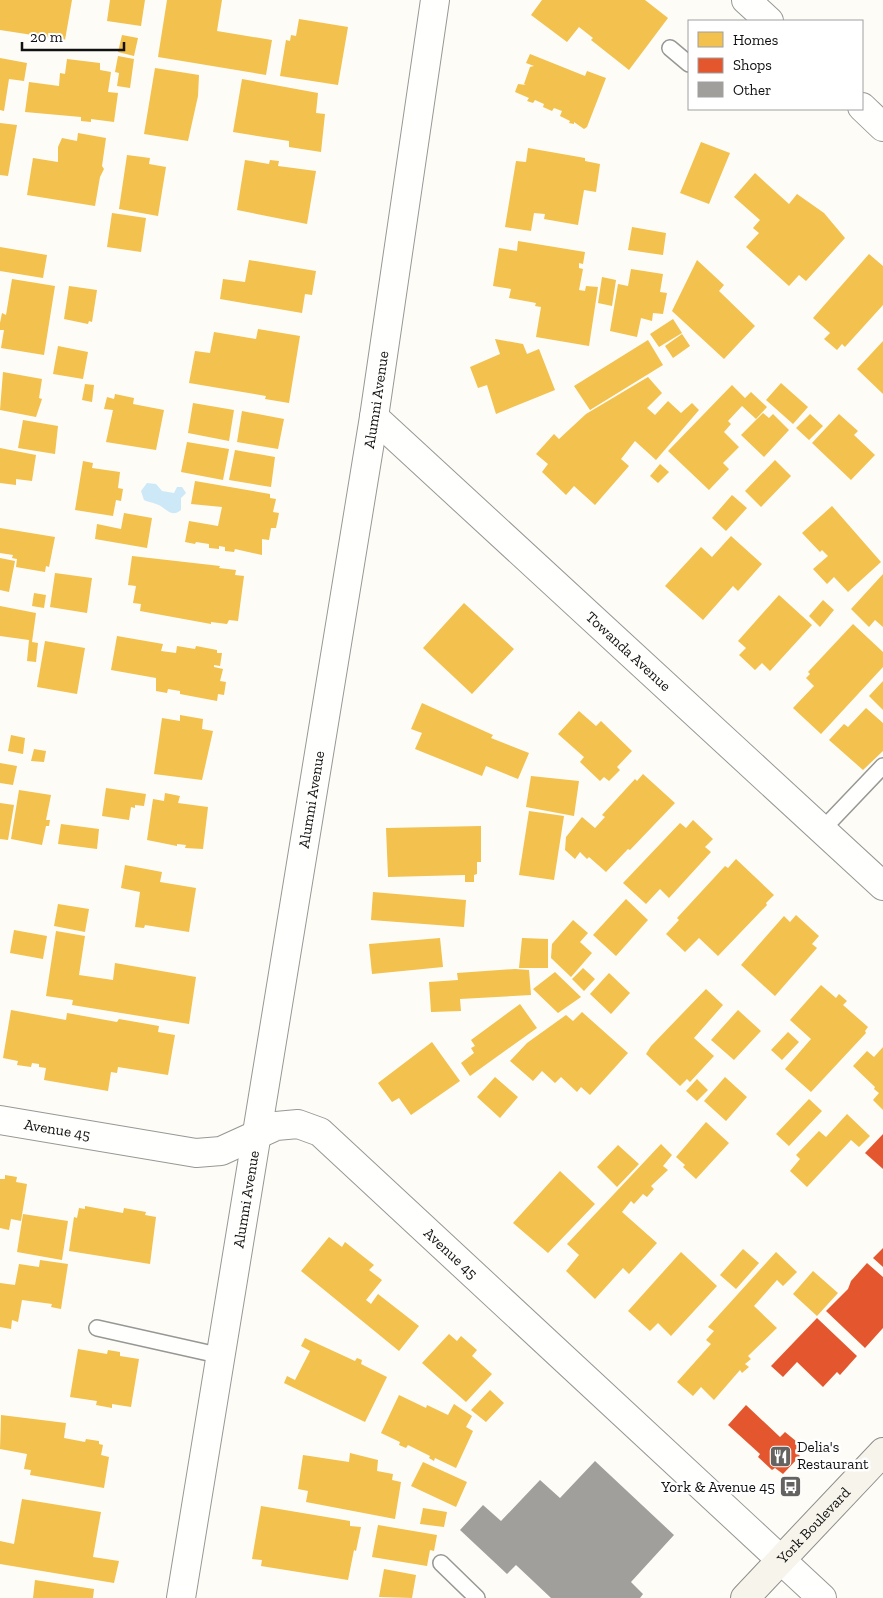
<svg xmlns="http://www.w3.org/2000/svg" width="883" height="1598" font-family="'Zilla Slab',serif">
<style>
.water{fill:#cde8f7}
.homes{fill:#f2c14e}
.shops{fill:#e4572e}
.building{fill:#a19f9c}
.lines{fill:none;stroke-linecap:round;stroke-linejoin:round}
.lane-casing{stroke:#979795;stroke-width:18}
.street-casing{stroke:#979795;stroke-width:30}
.secondary-casing{stroke:#8e8d8b;stroke-width:30}
.lane{stroke:#fffffe;stroke-width:15}
.street{stroke:#fffffe;stroke-width:28}
.secondary{stroke:#f6f4eb;stroke-width:28}
.labels{text-anchor:middle;stroke-width:5;stroke-linejoin:round;paint-order:stroke}
.street-label{font-size:15px;fill:#111;stroke:#fff}
.poi-label{font-size:15px;fill:#111;stroke:#fff;text-anchor:start}
</style>
<rect width="100%" height="100%" fill="#fdfcf7"/>
<path class="water" d="M147 483 156 484 162 491 174 493 177 487H182L186 493 181 498V510C170 519 165 506 156 504 151 502 148 502 144 500L141 491Z"/>
<path class="homes" d="M0 0H72L65 40 0 30Z
M110 0H145L141 26 107 21Z
M167 0H222L217 31 272 40 266 75 158 57Z
M542 0H645L668 18 629 70 591 40 593 38 579 27 567 42 531 15Z
M299 19 348 27 338 85 280 76 286 40 290 41 291 35 296 36Z
M122 35 138 38 134 56 118 52Z
M530 54 585 76 587 71 606 78 587 127 584 129 574 122V124L569 123 570 121 560 116 562 111 554 108 552 111 543 107 544 104 535 100 533 103 527 101 529 98 515 92 518 84 526 85 524 84 530 67 534 66 526 63Z
M118 56 134 59 130 88 117 86 119 73 115 72Z
M0 58 27 63 24 81 9 79 4 111 0 110Z
M67 59 100 63V70L111 72 108 92 118 93 114 122 91 119V122L81 121V117L25 112 29 82 59 86 60 73 65 74Z
M155 68 199 75 198 96 188 141 144 134Z
M242 79 318 93 316 113 325 114 321 152 289 147V141L233 132Z
M0 123 17 125 8 176 0 175Z
M78 133 106 138 102 166 104 169 100 177 95 206 27 195 33 158 58 162V147L62 138 77 141Z
M701 142 730 153 709 204 680 193Z
M528 148 585 158V161L600 164 596 192 584 190 578 225 544 219 545 214 534 213 531 231 505 227 516 161 526 162Z
M127 155 150 158 149 164 166 167 158 216 119 209Z
M245 160 269 164 270 160 279 161 278 166 316 171 307 224 237 210Z
M755 173 789 204 797 194 824 213 845 238 806 281 799 275 789 286 746 247 759 233 753 228 760 220 734 197Z
M112 213 146 218 141 252 107 247Z
M632 227 666 233 663 255 628 250Z
M518 241 585 252 583 264 579 263V268L583 269 579 290 585 291 586 286 598 287 589 346 536 337 541 307 535 306 536 303 509 298 511 289 493 286 499 248 517 251Z
M0 247 47 255 43 278 0 271Z
M869 254 883 266V305L845 347 842 344 837 350 824 339 830 333 813 318Z
M249 260 316 271 312 295 305 294 302 313 220 299 223 279 245 282Z
M697 260 724 285 719 291 755 326 724 359 672 311Z
M631 269 663 274 660 292 667 293 663 314 653 313 652 321 641 318 637 337 610 331 618 284 628 286Z
M602 277 616 280 612 306 598 303Z
M12 279 55 286 44 355 1 348 4 330H0V323L2 313 6 315Z
M69 286 97 290 92 322 89 321 88 324 64 319Z
M673 319 682 333 659 347 650 334Z
M258 329 300 336 289 403 265 399 266 396 189 383 195 351 210 353 214 332 256 339Z
M682 334 690 346 673 358 665 346Z
M495 339 523 344 527 354 539 349 555 390 496 414 487 385 478 388 470 367 500 354Z
M648 340 663 365 590 410 574 386Z
M883 341V394L857 369Z
M58 346 88 352 83 379 53 374Z
M3 372 42 379 39 398 42 399 36 417 0 410Z
M648 377 662 393 647 408 655 415 668 401 681 413 692 403 699 410 656 460 635 441 621 459 629 466 595 505 574 486 566 495 542 472 548 464 536 454 554 434 559 439 586 414Z
M781 383 808 407 793 424 766 400Z
M85 384 94 385 92 402 82 400Z
M732 385 745 398 751 392 767 407 756 419 742 406 728 421 731 424 724 432 739 447 723 463 729 469 709 490 668 451Z
M115 394 134 398 133 404 164 410 156 450 106 442 113 410 104 409 107 397 114 399Z
M193 403 234 410 229 441 188 433Z
M242 411 284 419 278 449 237 442Z
M763 413 769 418 773 414 789 430 764 457 741 435Z
M810 414 823 426 809 440 796 428Z
M839 414 858 431 854 435 875 455 851 480 812 443Z
M23 420 58 426 55 454 18 448Z
M187 442 229 449 223 480 181 472Z
M0 448 36 455 32 481 16 479V485L0 483Z
M235 450 275 457 271 487 229 480Z
M775 460 791 476 761 507 745 491Z
M83 461 93 463 92 468 120 472 118 488 123 489 121 501 116 500 113 516 75 510Z
M660 464 669 472 658 483 650 476Z
M195 481 270 494V498L276 499 273 512 279 513 276 528H271L269 540 262 539V555L235 549 234 552 225 551V547L219 546V549L209 548V544L196 542 195 544 185 542 189 521 218 526 222 507 191 504Z
M732 495 747 508 726 531 712 518Z
M832 506 881 562 848 592 834 577 827 584 813 569 828 556 822 550 820 552 802 533Z
M124 513 152 518 147 548 95 539 97 524 121 529Z
M0 528 55 537 49 567 46 566 45 572 16 567 17 559 12 558 13 555 0 553Z
M731 536 762 564 738 591 733 586 703 620 665 586 701 547 712 557Z
M132 556 220 566 219 568 236 570 235 575 244 576 238 621 229 620 227 624 211 622V624L140 611 141 604 133 603 136 586 128 585Z
M0 558 15 561 9 592 0 590Z
M55 573 92 578 87 613 50 607Z
M883 574V627L875 620 869 627 851 609Z
M34 593 46 595 44 608 32 606Z
M779 595 812 625 770 671 762 663 755 670 739 655 746 648 738 641Z
M823 600 834 610 820 627 809 616Z
M464 603 514 649 472 694 423 648Z
M0 606 36 613 32 642 38 643 36 662 27 661 29 640 0 636Z
M853 624 883 652V667L821 734 793 708 814 686 806 678 810 674 808 672Z
M117 636 163 644 161 651 176 653 177 646 195 649 196 646 217 650V653H222L220 666 214 665V667L223 669 220 681 226 682 224 695 218 694 217 701 180 694V691L168 689 167 693 156 691V678L111 670Z
M45 641 85 648 77 694 37 687Z
M883 681V710L869 696Z
M422 703 493 735 491 738 529 753 518 779 486 766 482 776 415 749 422 733 411 729Z
M866 708 883 723V751L863 770 829 740 844 724 848 727Z
M579 711 596 726 601 721 632 751 617 767 620 770 609 781 604 777 600 781 580 762 584 757 558 734Z
M180 715 203 719 202 729 213 731 202 780 154 774 162 718 180 721Z
M11 735 25 738 23 754 8 751Z
M34 749 46 751 44 762 31 761Z
M0 763 17 766 13 785 0 783Z
M643 774 675 803 630 850 628 849 606 872 589 857 587 859 580 852 575 859 565 850 566 837 582 817 595 828 605 817 602 815 635 779 637 781Z
M531 776 579 781 574 816 526 807Z
M106 788 146 794 144 806 135 805V808L131 807 129 820 102 816Z
M19 790 51 795 46 820H50L49 826H46L42 845 11 839Z
M165 793 180 796 178 803 208 807 203 849 185 848 186 845 177 844V846L147 840 153 799 164 801Z
M0 803 14 805 8 840 0 839Z
M529 811 564 816 554 880 519 875Z
M693 820 713 839 705 847 711 852 669 898 660 889 646 904 623 883 680 823 686 828Z
M61 824 99 829 97 849 58 844Z
M481 826V862H477V874L474 875V882H465V875L388 877 386 828Z
M736 859 774 895 766 903 767 905 718 956 699 938 685 952 666 934 679 920 677 918 725 866 728 868Z
M125 865 162 872 160 882 196 888 189 932 145 925 144 928 135 927 140 892 121 888Z
M373 892 466 900 464 927 371 920Z
M626 899 648 920 616 956 593 935Z
M58 904 89 909 85 932 54 926Z
M796 915 819 936 812 944 817 948 775 996 741 965 784 916 790 922Z
M573 920 588 933 580 942 592 953 571 977 551 958 552 944Z
M14 930 47 936 43 959 10 953Z
M56 931 85 936 79 975 113 980 115 963 196 977 189 1024 72 1005 73 1000 46 996Z
M440 938 443 967 372 974 369 944Z
M522 938 548 939V968H519Z
M583 968 595 979 584 991 572 979Z
M515 969 529 970 531 995 460 999 461 1011 431 1012 429 982 458 980 457 973Z
M555 972 581 997 558 1013 533 989Z
M609 973 630 993 611 1014 590 994Z
M821 985 836 998 839 994 847 1001 843 1005 868 1027 865 1031 866 1033 811 1092 785 1069 811 1039 790 1020Z
M706 989 723 1005 694 1038 714 1056 690 1082 687 1079 680 1086 646 1054 651 1046Z
M520 1004 537 1028 470 1076 461 1063 474 1053 471 1048 475 1046 471 1040Z
M11 1010 66 1020 67 1013 117 1022 119 1019 159 1026 158 1032 175 1035 168 1075 118 1067 117 1073 111 1072 108 1091 44 1080 46 1068 39 1067V1064L32 1063 31 1067 17 1065 18 1061 3 1058Z
M738 1010 761 1031 734 1060 711 1040Z
M582 1012 628 1053 590 1095 581 1087 577 1092 561 1077 555 1083 542 1071 533 1081 510 1061 527 1043 566 1015 573 1021Z
M788 1032 799 1042 782 1060 771 1050Z
M432 1042 460 1081 411 1115 399 1098 392 1102 378 1083Z
M883 1047V1110L873 1100 879 1093 874 1089 875 1087 853 1066 867 1051 874 1057Z
M495 1077 518 1097 500 1118 477 1097Z
M725 1077 747 1097 726 1121 704 1101Z
M697 1079 708 1090 697 1101 686 1091Z
M809 1099 822 1111 789 1146 776 1134Z
M847 1114 870 1136 859 1147 851 1140 807 1187 790 1171 800 1159 796 1155 819 1131 826 1137Z
M706 1122 729 1143 696 1179 683 1167 685 1165 676 1157Z
M661 1144 672 1155 663 1166 668 1170 651 1186 654 1189 647 1197 643 1194 634 1204 631 1201 622 1212 657 1243 629 1274 623 1268 595 1299 566 1271 579 1255 567 1244Z
M618 1145 639 1164 617 1187 597 1167Z
M560 1171 595 1204 548 1253 513 1223Z
M5 1175 17 1177 16 1182 27 1184 21 1221 11 1219 9 1230 0 1228V1179H5Z
M85 1206 123 1213 124 1208 146 1212 145 1215 156 1217 150 1264 69 1251 74 1217 77 1218 79 1208 85 1209Z
M23 1214 68 1221 62 1260 17 1252Z
M329 1237 342 1247 345 1242 374 1265 369 1270 382 1280 366 1300 371 1304 378 1294 419 1326 399 1351 301 1271Z
M743 1249 759 1263 736 1289 720 1275Z
M681 1252 717 1286 671 1336 658 1323 650 1331 628 1311Z
M776 1252 797 1272 783 1286 777 1280 754 1306 777 1328 748 1356 751 1359 745 1364 749 1367 742 1373 740 1370 714 1400 701 1387 693 1396 677 1382 711 1344 706 1340 714 1331 708 1327Z
M40 1260 68 1264 61 1309 51 1307 52 1304 22 1300 18 1322 12 1320 11 1329 0 1327V1283L15 1285 19 1264 39 1267Z
M813 1271 838 1293 817 1316 793 1294Z
M449 1334 457 1341 461 1336 477 1350 472 1356 492 1374 466 1402 422 1363Z
M305 1338 355 1361 357 1358 362 1360 361 1364 387 1377 365 1422 284 1383 287 1376 295 1380 310 1351 301 1346Z
M78 1349 107 1354 108 1350 120 1352V1356L139 1359 131 1407 112 1404V1408L96 1405 97 1401 70 1397Z
M490 1390 504 1403 486 1422 471 1410Z
M399 1395 426 1408 427 1405 448 1415 454 1404 472 1416 466 1427 473 1431 456 1468 435 1458 434 1461 429 1458 430 1456 408 1445 406 1448 399 1445 400 1442 381 1433Z
M1 1415 66 1423 64 1438 85 1442 86 1439 99 1441V1444L103 1445 101 1455 109 1457 104 1488 30 1475 31 1470 24 1469 27 1454 0 1449Z
M350 1453 378 1460 377 1471 393 1474 392 1480 401 1482 395 1519 306 1502 308 1491 298 1489 303 1455 349 1462Z
M423 1462 467 1482 456 1507 411 1486Z
M22 1499 101 1512 93 1557 119 1561 114 1583 0 1564V1541L14 1544Z
M261 1506 350 1521V1526L361 1527 356 1551 354 1550 348 1580 261 1566 262 1560 252 1559Z
M423 1508 447 1512 444 1527 420 1524Z
M378 1525 437 1535 434 1551 430 1550 427 1566 372 1557Z
M384 1569 416 1575 412 1598 379 1597Z
M35 1580 94 1589 93 1598H33Z"/>
<path class="shops" d="M883 1134V1169L865 1153Z
M883 1248V1267L873 1258Z
M867 1263 883 1277V1328L865 1348 826 1311 848 1289 851 1281Z
M817 1318 857 1356 840 1375 837 1372 823 1387 797 1362 783 1377 771 1366Z
M746 1405 780 1437 785 1432 802 1446 796 1452 800 1456 783 1474 775 1468 772 1470 758 1457 760 1454 728 1425Z"/>
<path class="building" d="M595 1461 674 1535 631 1582 643 1594 640 1598H551L516 1565 507 1574 460 1530 483 1505 501 1521 540 1480 560 1498Z"/>
<g class="lines">
<defs>
<path id="lane" d="M670 48 689 64
M822 830 883 766
M97 1328 222 1356
M441 1563 477 1598"/>
<g id="street">
<path d="M746 0 769 21"/>
<path d="M862 107 883 127"/>
<path id="s1" d="M374 417 883 886"/>
<path id="s2" d="M0 1120 196 1153 221 1151 276 1126 298 1124 320 1132 822 1598"/>
<path id="s3" d="M181 1598 374 417 435 0"/>
</g>
<g id="secondary">
<path id="s4" d="M745 1598 883 1452"/>
</g>
</defs>
<use href="#lane" class="lane-casing"/>
<use href="#street" class="street-casing"/>
<use href="#secondary" class="secondary-casing"/>
<use href="#lane" class="lane"/>
<use href="#street" class="street"/>
<use href="#secondary" class="secondary"/>
</g>
<defs>
<symbol id="restaurant-square" viewBox="-11 -11 22 22"><rect x="-9" y="-9" width="18" height="18" rx="4" fill="#646362" stroke="#fff"/><path d="M-5-6h1v4h1v-4h1v4h1v-4h1v5L-1.5 .5V6h-2V.5L-5-1ZM5-6V6H3V1.5H1.5Q1.5-4 5-6Z" fill="#fff"/></symbol>
<symbol id="bus-square" viewBox="-11 -11 22 22"><rect x="-9" y="-9" width="18" height="18" rx="4" fill="#646362" stroke="#fff"/><path d="M-5-6H5V4H4V6H2V4H-2V6H-4V4H-5ZM-3.5-4V0h7V-4ZM-3.5 1.2v1.5H-2V1.2ZM2 1.2v1.5H3.5V1.2Z" fill="#fff"/></symbol>
</defs>
<g fill-rule="evenodd">
<use href="#restaurant-square" x="768" y="1444" width="25" height="25"/>
<use href="#bus-square" x="778" y="1474" width="25" height="25"/>
</g>
<g class="labels">
<g class="street-label">
<text dy="5" stroke="none"><textPath href="#s3" startOffset="1214">Alumni Avenue</textPath></text>
<text dy="5" stroke="none"><textPath href="#s1" startOffset="346">Towanda Avenue</textPath></text>
<text dy="5" stroke="none"><textPath href="#s3" startOffset="809">Alumni Avenue</textPath></text>
<text dy="5" stroke="none"><textPath href="#s2" startOffset="58">Avenue 45</textPath></text>
<text dy="5" stroke="none"><textPath href="#s3" startOffset="404">Alumni Avenue</textPath></text>
<text dy="5" stroke="none"><textPath href="#s2" startOffset="508">Avenue 45</textPath></text>
<text dy="5" stroke="none"><textPath href="#s4" startOffset="100">York Boulevard</textPath></text>
</g>
<g class="poi-label">
<text x="797" y="1452">Delia's<tspan x="797" dy="17">Restaurant</tspan></text>
<text x="775" y="1492" text-anchor="end">York &amp; Avenue 45</text>
</g>
</g>
<rect x="688" y="20" width="175" height="90" fill="#ffffff" stroke="#a0a0a0"/>
<rect x="698" y="32" width="25" height="15" fill="#f2c14e" stroke="#a0a0a0"/>
<text x="733" y="45" font-size="15" fill="#111111">Homes</text>
<rect x="698" y="58" width="25" height="15" fill="#e4572e" stroke="#a0a0a0"/>
<text x="733" y="70" font-size="15" fill="#111111">Shops</text>
<rect x="698" y="82" width="25" height="15" fill="#a19f9c" stroke="#a0a0a0"/>
<text x="733" y="95" font-size="15" fill="#111111">Other</text>
<path d="M22 42v8h102v-8" fill="none" stroke="#111111" stroke-width="2.5"/>
<text x="30" y="42" font-size="15" fill="#111111" stroke="#ffffff" stroke-width="4" paint-order="stroke">20 m</text>
</svg>
